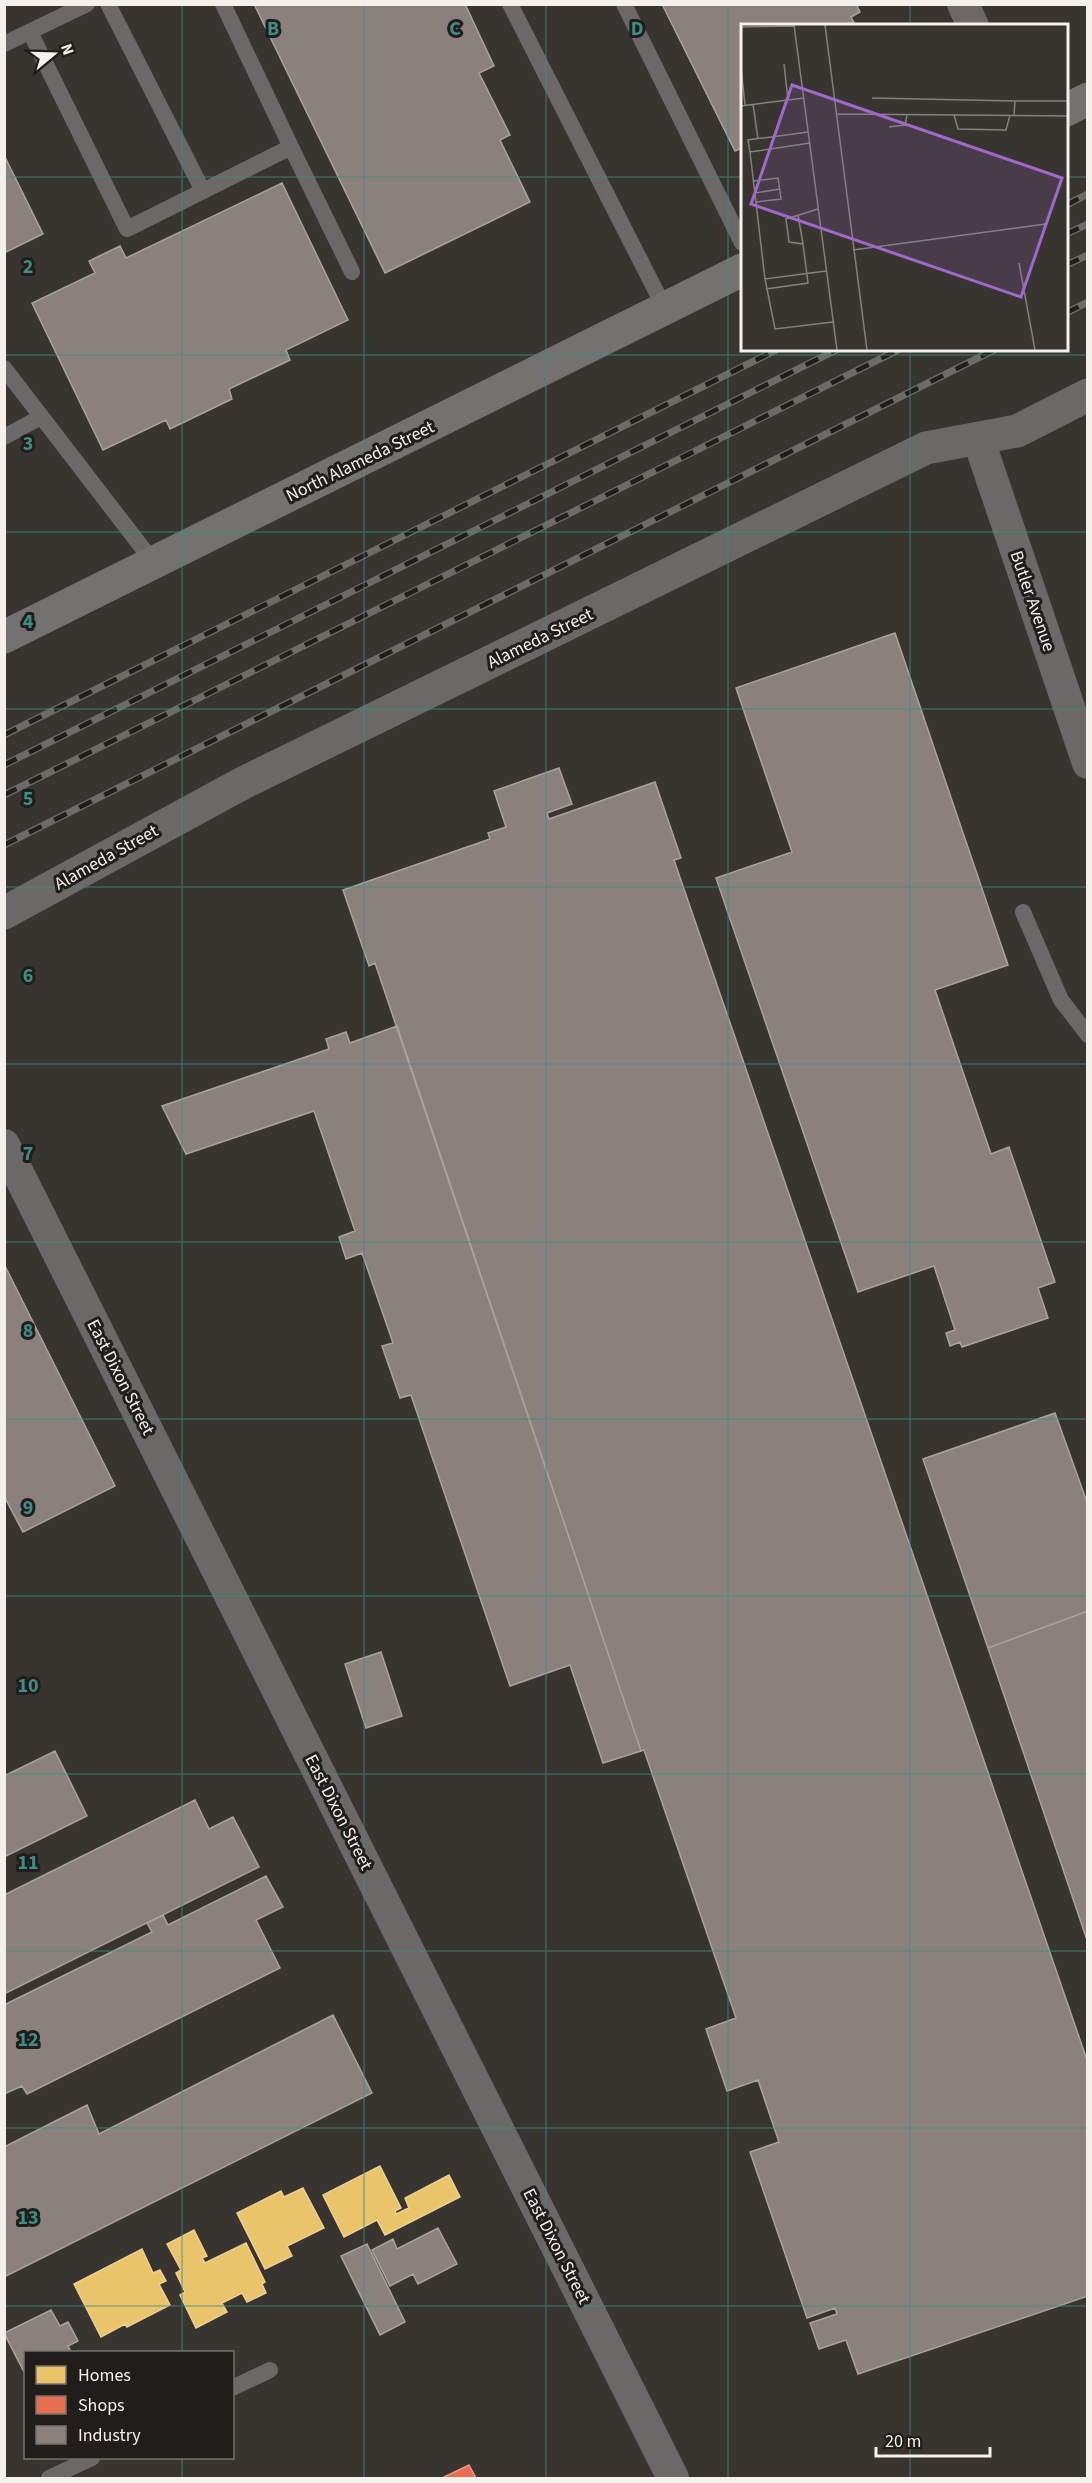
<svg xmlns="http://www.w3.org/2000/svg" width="1092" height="2483" font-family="'Source Sans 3',sans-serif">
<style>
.homes{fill:#e9c46a;stroke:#edd191;stroke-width:1.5}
.shops{fill:#e76f51;stroke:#eb9680;stroke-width:1.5}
.industry{fill:#8a817c;stroke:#aaa29e;stroke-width:1.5}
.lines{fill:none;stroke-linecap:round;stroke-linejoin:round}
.service{stroke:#6b6967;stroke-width:16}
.minor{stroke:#6b6967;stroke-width:32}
.tertiary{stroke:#6b6967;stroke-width:33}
.primary{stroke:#747271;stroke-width:33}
.rail-casing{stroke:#6c6b68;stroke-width:7}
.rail{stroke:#201d1a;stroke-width:4.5;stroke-dasharray:14;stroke-linecap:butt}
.grid{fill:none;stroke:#3d8e87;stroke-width:1.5;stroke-opacity:0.55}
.labels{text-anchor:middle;stroke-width:6;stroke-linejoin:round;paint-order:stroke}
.street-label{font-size:18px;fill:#f5f0ec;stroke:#201d1a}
.inset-road{fill:none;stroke:#84807c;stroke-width:1.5}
.view{fill:#a067cc;fill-opacity:0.15;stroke:#a067cc;stroke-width:3}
.inset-edge{fill:none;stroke:#f5f0ec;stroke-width:3}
.grid-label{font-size:20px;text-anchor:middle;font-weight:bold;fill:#3d8e87;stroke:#201d1a;stroke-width:6;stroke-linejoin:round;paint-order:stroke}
</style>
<rect width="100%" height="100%" fill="#383531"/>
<path class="homes" d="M380 2166 401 2208 395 2211 396 2214 409 2208 405 2198 449 2175 460 2197 385 2235 377 2220 344 2237 323 2195Z
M303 2188 324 2228 287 2246 292 2256 265 2269 237 2213 281 2191 284 2197Z
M194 2230 207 2256 202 2258 205 2263 246 2243 265 2282 262 2284 266 2293 247 2302 242 2293 222 2303 227 2312 196 2328 180 2295 185 2292 176 2273 181 2270 167 2244Z
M142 2249 153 2273 160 2270 166 2281 159 2284 170 2305 127 2327 125 2324 101 2337 74 2284Z"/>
<path class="shops" d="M469 2465 476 2478H442Z"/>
<path class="industry" d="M254 4H465L494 66 479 73 510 135 500 140 530 202 385 273Z
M662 4H856L860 12 851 17 856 26H742V148L735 151Z
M4 155 43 234 4 253Z
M282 183 348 320 286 350 290 360 229 389 232 399 170 429 166 420 103 450 32 303 95 273 89 261 120 246 126 258Z
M895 633 1008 965 935 990 991 1154 1009 1147 1055 1282 1038 1288 1048 1318 962 1347 960 1342 950 1346 946 1333 955 1330 934 1266 858 1292 716 878 792 852 736 688Z
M559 768 572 804 547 813 549 819 655 782 681 858 674 860 1088 2063V2296L858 2374 846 2340 819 2349 810 2323 837 2314 835 2308 807 2318 750 2152 779 2142 758 2080 727 2091 706 2029 736 2018 644 1750 641 1751 375 963 369 966 343 890 490 839 488 833 506 827 494 791Z
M397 1026 641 1751 603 1763 570 1665 510 1686 411 1395 400 1398 382 1346 393 1343 362 1253 346 1259 339 1237 355 1231 314 1111 186 1154 162 1106 329 1049 326 1039 346 1032 350 1043Z
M4 1264 115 1486 23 1532 4 1496Z
M1055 1413 1088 1505V1611L988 1648 923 1459Z
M1088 1611V1943L988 1648Z
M381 1652 402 1716 366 1728 345 1664Z
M55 1751 87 1816 4 1857V1776Z
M195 1800 209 1829 233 1817 259 1867 4 1994V1895Z
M266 1876 283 1907 256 1920 280 1968 27 2094 22 2086 4 2094V2002L6 2004 152 1932 147 1923 163 1915 168 1925Z
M333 2015 372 2093 4 2277V2147L87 2105 99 2134Z
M438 2228 457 2264 418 2284 413 2274 390 2286 372 2250 393 2239 397 2249Z
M367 2244 405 2322 380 2335 341 2256Z
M51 2310 60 2326 68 2322 78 2341 68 2346 71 2352H26V2376L4 2333Z"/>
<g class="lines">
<path class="service" d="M108 4 203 191
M510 4 665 309
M624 4 742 243
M30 32 127 229 291 147 223 4
M4 44 87 4
M291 147 352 272
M4 368 154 563
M4 437 41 417
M1023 912 1061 1000 1088 1035
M232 2388 270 2370
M49 2478 92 2458"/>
<path class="minor" d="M963 4 973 26
M978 438 1088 763
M4 1145 673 2478"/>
<path class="tertiary" d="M4 913 243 783 926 448 1017 431 1088 395"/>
<path class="primary" d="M1066 110 1088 99
M4 637 742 270"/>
<defs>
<path id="rail" d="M1066 205 1088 194
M1066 234 1088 224
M1066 265 1088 255
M1066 313 1088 302
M4 735 776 350
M4 765 836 350
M4 795 898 350
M4 845 994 350"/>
</defs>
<use href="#rail" class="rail-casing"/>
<use href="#rail" class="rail"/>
</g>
<path class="grid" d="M182 4V2352M364 4V2478M546 4V2478M728 4V2478M910 4V26M4 177H742M1066 177H1088M910 350V2478M4 355H1088M4 532H1088M4 709H1088M4 887H1088M4 1064H1088M4 1242H1088M4 1419H1088M4 1596H1088M4 1774H1088M4 1951H1088M4 2128H1088M4 2306H1088M182 2458V2478"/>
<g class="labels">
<g class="street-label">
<text transform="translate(360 461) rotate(-26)" y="6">North Alameda Street</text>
<text transform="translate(1033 601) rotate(71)" y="6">Butler Avenue</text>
<text transform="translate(540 638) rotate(-26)" y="6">Alameda Street</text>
<text transform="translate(106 857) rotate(-29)" y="6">Alameda Street</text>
<text transform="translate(121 1377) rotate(63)" y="6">East Dixon Street</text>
<text transform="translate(339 1812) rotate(63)" y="6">East Dixon Street</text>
<text transform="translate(557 2246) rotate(63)" y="6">East Dixon Street</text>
</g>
</g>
<g transform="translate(741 24)">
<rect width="327" height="327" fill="#383531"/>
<path class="inset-road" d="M53 1 96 326M84 1 126 326M0 3 53 2M43 40 47 76M0 43 4 81M131 74 274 77M12 80 17 115M0 82 63 74M95 90 327 92M213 91 217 105 265 106 269 91M273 91 274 77H327M148 103 164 101 166 91M67 108 7 116 9 128 69 119M9 128 24 255 85 247M13 157 37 154 40 175 15 178M14 169 39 165M57 191 62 220M112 226 305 200M278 239 294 326M24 255 34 305 92 298M25 265 67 259 62 220 48 218 45 195 77 185"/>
<path class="view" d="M51 61 321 154 280 273 10 180Z"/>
<rect width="327" height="327" class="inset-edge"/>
</g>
<g class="grid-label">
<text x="273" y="35">B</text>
<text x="455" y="35">C</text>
<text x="637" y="35">D</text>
<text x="28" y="273">2</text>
<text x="28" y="450">3</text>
<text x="28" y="628">4</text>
<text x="28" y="805">5</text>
<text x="28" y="982">6</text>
<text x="28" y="1160">7</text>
<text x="28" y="1337">8</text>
<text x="28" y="1514">9</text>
<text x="28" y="1692">10</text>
<text x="28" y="1869">11</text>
<text x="28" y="2046">12</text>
<text x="28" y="2224">13</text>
</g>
<rect width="1092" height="2483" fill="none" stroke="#f5f0ec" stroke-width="12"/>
<rect x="24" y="2351" width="210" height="108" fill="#201d1a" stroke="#75716e" stroke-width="1.5"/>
<rect x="36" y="2366" width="30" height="18" fill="#e9c46a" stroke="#75716e" stroke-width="1.5"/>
<text x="78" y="2381" font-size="18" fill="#f5f0ec">Homes</text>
<rect x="36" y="2396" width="30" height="18" fill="#e76f51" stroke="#75716e" stroke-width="1.5"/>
<text x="78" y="2411" font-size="18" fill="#f5f0ec">Shops</text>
<rect x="36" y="2426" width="30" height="18" fill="#8a817c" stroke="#75716e" stroke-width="1.5"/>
<text x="78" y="2441" font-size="18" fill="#f5f0ec">Industry</text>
<g transform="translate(54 54) rotate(71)" stroke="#201d1a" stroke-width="4.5" paint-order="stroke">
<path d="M0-4.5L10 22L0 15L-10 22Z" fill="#f5f0ec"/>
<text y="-9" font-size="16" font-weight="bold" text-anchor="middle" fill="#f5f0ec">N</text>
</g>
<path d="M876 2447v9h114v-9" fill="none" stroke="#f5f0ec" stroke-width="3"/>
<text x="885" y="2447" font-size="18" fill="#f5f0ec" stroke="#201d1a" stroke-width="4.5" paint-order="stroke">20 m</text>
</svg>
